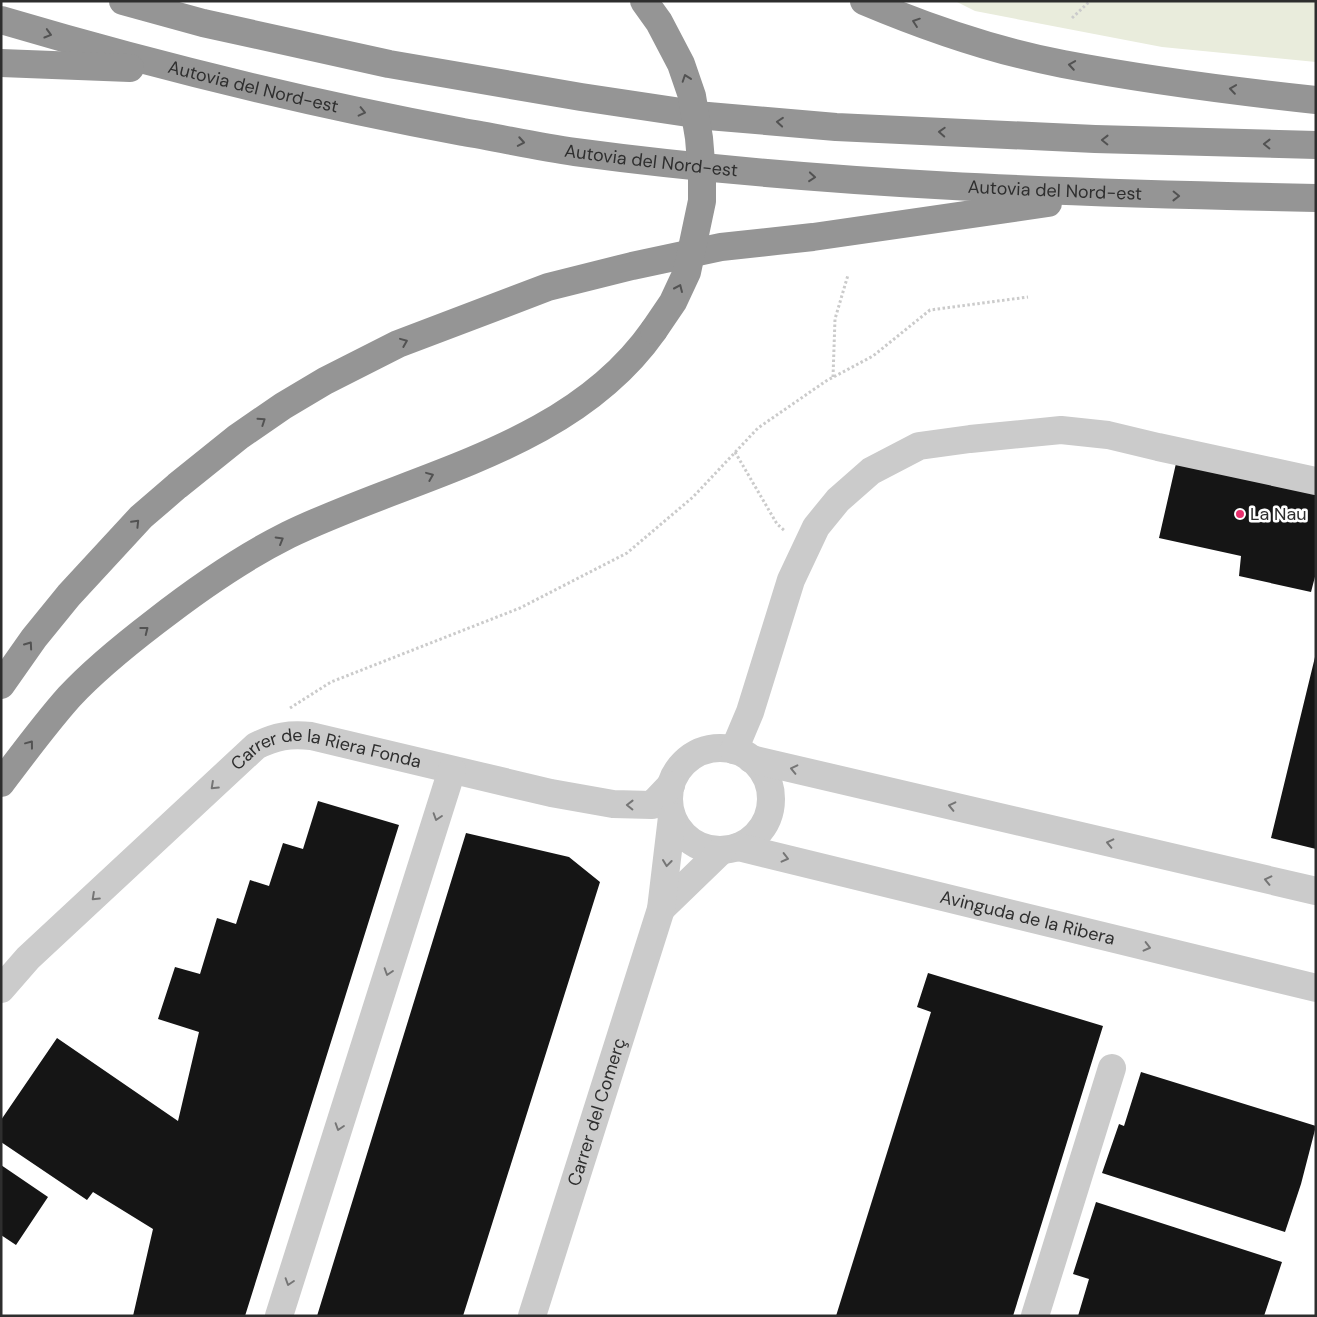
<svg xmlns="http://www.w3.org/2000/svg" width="1317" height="1317" font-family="'DM Sans',sans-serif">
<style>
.green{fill:#e9ecdc}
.building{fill:#151515}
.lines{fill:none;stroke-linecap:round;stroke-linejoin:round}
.path{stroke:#cbcbcb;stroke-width:3;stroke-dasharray:2.5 2.5;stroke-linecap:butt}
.minor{stroke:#cbcbcb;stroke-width:28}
.highway{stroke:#959595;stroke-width:28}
.highway-bridge{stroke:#959595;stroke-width:28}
.oneway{stroke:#525252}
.oneway2{stroke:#757575}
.poi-dot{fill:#e82e6c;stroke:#fff;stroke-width:2}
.labels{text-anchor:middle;stroke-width:5;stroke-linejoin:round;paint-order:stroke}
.street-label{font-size:18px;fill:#2e2e2e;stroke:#fff}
.poi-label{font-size:18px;fill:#2e2e2e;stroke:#fff;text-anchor:start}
</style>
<rect width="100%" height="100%" fill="#fff"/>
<path class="green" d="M955 1H1316V62L1162 47 975 11Z"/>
<path class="building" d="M1177 459 1316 491V573L1311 592 1239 576 1241 556 1159 538Z
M1315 657H1316V849L1271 838Z
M318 801 399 825 245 1316H133L153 1229 93 1192 87 1200 1 1142V1120L57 1038 178 1121 199 1032 158 1019 175 967 200 974 217 918 236 924 250 880 269 886 283 843 303 849Z
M466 833 569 857 600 882 463 1316H317Z
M928 973 1103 1026 1013 1316H836L931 1012 917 1007Z
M1141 1072 1316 1126 1301 1184 1285 1232 1102 1173 1119 1124 1124 1126Z
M1 1165 48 1197 16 1245 1 1235Z
M1096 1202 1282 1262 1264 1316H1078L1089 1279 1073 1274Z"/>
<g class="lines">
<path class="path" d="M1072 18 1090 1
M833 377 835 319 848 275
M735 452 777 524 785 531
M290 708 331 682 520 608 627 553 693 497 758 428 826 381 873 356 930 310 1028 297"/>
<g class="minor">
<circle cx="720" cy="799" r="51"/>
<path d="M734 750 750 712 791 580 816 527 838 500 871 471 919 446 970 439 1061 430 1108 435 1158 447 1316 481"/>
<path d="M751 759 1316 891"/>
<path id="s1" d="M738 847 1316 988"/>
<path d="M661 909 722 850"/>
<path id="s2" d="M1 989 28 958 256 746C276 736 289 734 311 736L551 793 613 804 652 805 671 785"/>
<path d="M279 1316 452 770"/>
<path id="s3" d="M532 1316 661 909 672 817"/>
<path d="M1035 1316 1112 1068"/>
</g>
<g class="highway">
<path d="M123 1 203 23 389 64 581 97 708 116 836 127 1095 139 1316 145"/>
<path d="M864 1C928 28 995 51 1063 64 1147 80 1232 91 1316 100"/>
<path id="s4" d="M1 20C153 65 307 103 463 132 500 138 537 147 575 152 820 185 1068 193 1316 198"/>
<path d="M1 63 130 68"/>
<path d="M1 685 34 638 69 595 141 517 177 486 238 437 283 406 325 381 398 344 548 287 632 266 721 247 813 237 1048 203"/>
<path d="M1 783C23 754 45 724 69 697 95 669 125 645 155 622 196 590 240 559 288 535 411 475 571 449 654 330"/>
</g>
<path class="highway-bridge" d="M644 1 659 22 681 64 692 96 699 138 702 174V201L687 272 673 302 654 330"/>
</g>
<defs><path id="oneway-chevron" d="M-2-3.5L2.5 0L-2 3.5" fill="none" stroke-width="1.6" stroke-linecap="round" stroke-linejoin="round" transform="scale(1.25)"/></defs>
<g class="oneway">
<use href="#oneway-chevron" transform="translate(916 22) rotate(-161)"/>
<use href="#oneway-chevron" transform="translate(48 34) rotate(16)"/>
<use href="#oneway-chevron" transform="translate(1072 65) rotate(-171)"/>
<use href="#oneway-chevron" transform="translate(686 78) rotate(-109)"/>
<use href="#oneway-chevron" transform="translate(1233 89) rotate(-172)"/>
<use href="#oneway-chevron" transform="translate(362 112) rotate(13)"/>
<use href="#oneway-chevron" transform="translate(780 122) rotate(-175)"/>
<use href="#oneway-chevron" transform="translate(942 132) rotate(-177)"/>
<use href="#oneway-chevron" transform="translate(1105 140) rotate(-179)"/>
<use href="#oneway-chevron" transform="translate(521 142) rotate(10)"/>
<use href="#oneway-chevron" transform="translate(1267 144) rotate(-179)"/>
<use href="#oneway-chevron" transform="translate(812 177) rotate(5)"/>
<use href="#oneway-chevron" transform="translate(1176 196) rotate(1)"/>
<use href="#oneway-chevron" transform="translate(679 288) rotate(-66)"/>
<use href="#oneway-chevron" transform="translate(404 342) rotate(-22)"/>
<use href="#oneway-chevron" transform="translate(262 421) rotate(-34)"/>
<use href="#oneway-chevron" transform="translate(430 476) rotate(-22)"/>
<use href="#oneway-chevron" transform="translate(136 523) rotate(-46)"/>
<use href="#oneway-chevron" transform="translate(280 540) rotate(-30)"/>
<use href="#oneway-chevron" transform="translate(145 630) rotate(-38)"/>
<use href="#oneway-chevron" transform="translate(29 645) rotate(-55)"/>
<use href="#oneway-chevron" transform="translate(30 744) rotate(-53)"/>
</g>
<g class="oneway2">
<use href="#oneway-chevron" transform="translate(794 769) rotate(-167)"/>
<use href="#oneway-chevron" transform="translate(214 786) rotate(137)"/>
<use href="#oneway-chevron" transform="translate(630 805) rotate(-179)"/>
<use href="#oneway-chevron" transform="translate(952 806) rotate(-167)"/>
<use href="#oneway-chevron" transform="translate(437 817) rotate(108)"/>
<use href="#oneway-chevron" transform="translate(1110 843) rotate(-167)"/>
<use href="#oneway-chevron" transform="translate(785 858) rotate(14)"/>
<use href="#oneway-chevron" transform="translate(667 863) rotate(97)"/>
<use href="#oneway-chevron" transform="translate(1268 880) rotate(-167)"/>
<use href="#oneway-chevron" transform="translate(95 897) rotate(137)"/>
<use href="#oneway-chevron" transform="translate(1147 947) rotate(14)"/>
<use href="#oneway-chevron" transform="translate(388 972) rotate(108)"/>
<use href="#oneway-chevron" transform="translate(339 1127) rotate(108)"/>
<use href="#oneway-chevron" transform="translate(289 1282) rotate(108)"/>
</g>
<circle class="poi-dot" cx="1240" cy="514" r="5"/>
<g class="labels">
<g class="street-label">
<text dy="6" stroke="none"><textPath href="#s4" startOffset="261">Autovia del Nord-est</textPath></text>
<text dy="6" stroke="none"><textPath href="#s4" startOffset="666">Autovia del Nord-est</textPath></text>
<text dy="6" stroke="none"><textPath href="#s4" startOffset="1071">Autovia del Nord-est</textPath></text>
<text dy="6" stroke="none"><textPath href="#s2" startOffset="422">Carrer de la Riera Fonda</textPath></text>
<text dy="6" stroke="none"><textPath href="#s1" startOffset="298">Avinguda de la Ribera</textPath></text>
<text dy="6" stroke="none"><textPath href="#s3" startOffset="214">Carrer del Comerç</textPath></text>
</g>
<g class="poi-label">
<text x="1250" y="520">La Nau</text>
</g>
</g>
<rect width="1317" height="1317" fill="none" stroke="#2e2e2e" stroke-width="5"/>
</svg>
